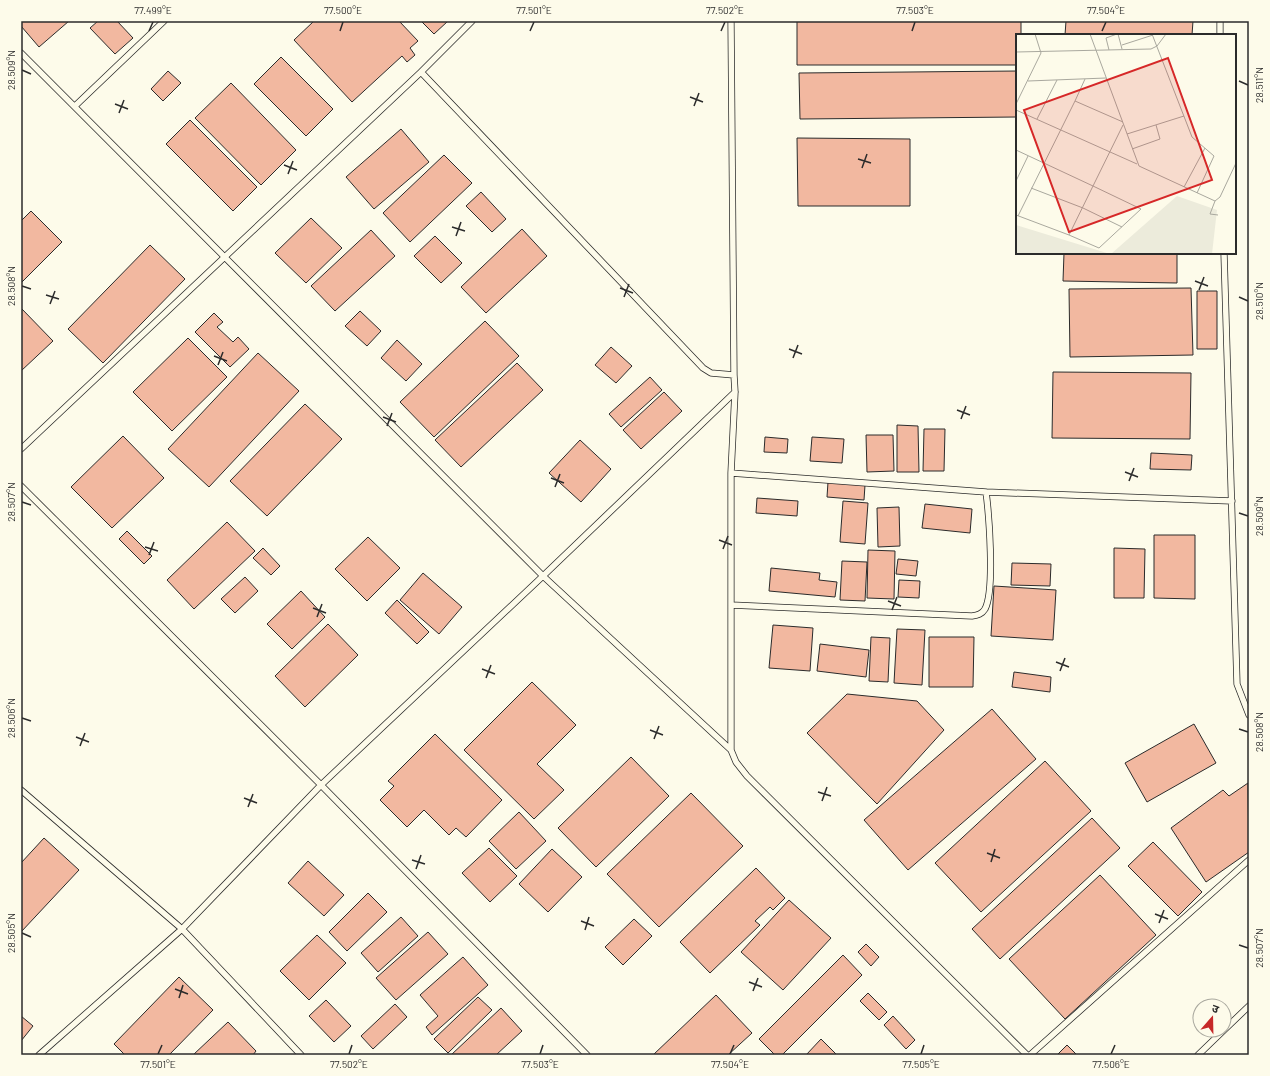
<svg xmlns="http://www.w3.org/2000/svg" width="1270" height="1076" font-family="Barlow,'Noto Sans Devanagari',sans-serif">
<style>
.building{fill:#f2b8a0;stroke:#2b2b2b}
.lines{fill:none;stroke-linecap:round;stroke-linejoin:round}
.lane-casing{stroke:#2b2b2b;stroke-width:7}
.lane{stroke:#fdfbea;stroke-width:5.5}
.ticks{fill:none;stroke:#2b2b2b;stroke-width:1.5}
.inset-road{fill:none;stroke:#a9a89e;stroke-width:1}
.view{fill:#d62828;fill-opacity:0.15;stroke:#d62828;stroke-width:2}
.inset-edge{fill:none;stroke:#2b2b2b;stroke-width:2}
.neatline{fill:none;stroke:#2b2b2b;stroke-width:1.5}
.ticks-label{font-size:10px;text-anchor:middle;fill:#2b2b2b}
</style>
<rect width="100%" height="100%" fill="#fdfbea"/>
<path class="building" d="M21 21H69L39 47 21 26Z
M98 21H117L133 38 115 54 90 28Z
M314 21H399L418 41 410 48 415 55 407 62 402 56 352 102 294 40Z
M421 21H448L434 34Z
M797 21H1021V35H1017V65H797Z
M1066 21H1193L1192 35H1065Z
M281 57 333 109 306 136 254 84Z
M168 71 181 83 163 101 151 89Z
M1017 71V117L800 119 799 73Z
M231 83 296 150 261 185 195 118Z
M190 120 257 187 233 211 166 144Z
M401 129 429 162 374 209 346 177Z
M797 138 910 139V206H798Z
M444 155 472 183 410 242 383 213Z
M481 192 506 219 492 232 466 206Z
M31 211 62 242 21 283V221Z
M311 218 342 248 306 283 275 253Z
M522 229 547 256 486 313 461 287Z
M371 230 395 256 335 311 311 286Z
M435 236 462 263 441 283 414 256Z
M150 245 185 279 103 363 68 329Z
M1064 253H1177V283L1063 281Z
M1191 288 1193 355 1070 357 1069 289Z
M1197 291H1217V349H1197Z
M21 308 53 341 21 371Z
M360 311 381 331 367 346 345 326Z
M214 313 223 322 217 327 233 342 238 337 249 349 230 367 195 332Z
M485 321 519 356 434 437 400 402Z
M188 338 227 377 172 431 133 392Z
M397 340 422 364 406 381 381 358Z
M611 347 632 366 616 383 595 365Z
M258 353 299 391 209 487 168 449Z
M517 363 543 390 461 467 435 440Z
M1053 372 1191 373 1190 439 1052 438Z
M650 377 662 390 621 427 609 414Z
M664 392 682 411 641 449 623 430Z
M305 404 342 439 267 516 230 481Z
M897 425 918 426 919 472H897Z
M924 429H945L944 471H923Z
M866 435H893L894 471 867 472Z
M123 436 164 478 112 528 71 487Z
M765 437 788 439 787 453 764 452Z
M812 437 844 439 842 463 810 461Z
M580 440 611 469 581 502 549 473Z
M1151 453 1192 455 1191 470 1150 469Z
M828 482 865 485 864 500 827 497Z
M757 498 798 501 797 516 756 513Z
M843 501 868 503 865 544 840 542Z
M925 504 972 509 970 533 922 528Z
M899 507 900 546 878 547 877 508Z
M227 522 255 551 194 609 167 580Z
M127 531 152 556 144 564 119 539Z
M1154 535H1195V599L1154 598Z
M368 537 400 568 367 601 335 569Z
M263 548 280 566 271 575 253 558Z
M1114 548 1145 549 1144 598H1114Z
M868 550 895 551 894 599 867 598Z
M898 559 918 561 916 576 896 574Z
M842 561 867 562 865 601 840 600Z
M1012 563 1051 564 1050 586 1011 585Z
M771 568 820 573 819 580 837 582 835 597 769 591Z
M423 573 462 607 439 634 400 600Z
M245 577 258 591 235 613 221 599Z
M899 580 920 581 919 598 898 597Z
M994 586 1056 590 1053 640 991 636Z
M301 591 325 617 292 649 267 624Z
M397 600 429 632 417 644 385 613Z
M328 624 358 655 305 707 275 676Z
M773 625 813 628 810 671 769 668Z
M897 629 925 630 922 685 894 683Z
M871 637 890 638 888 682 869 681Z
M929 637H974L973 687H929Z
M820 644 869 650 866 677 817 671Z
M1014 672 1051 677 1050 692 1012 687Z
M532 682 576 725 537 764 564 790 534 819 464 750Z
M847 694 917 701 944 730 877 804 807 733Z
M992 709 1036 759 908 870 864 820Z
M1194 724 1216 763 1147 802 1125 763Z
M435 734 502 800 466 837 456 828 449 835 424 810 407 827 380 800 394 786 388 781Z
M631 757 669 796 596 867 558 828Z
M1045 761 1091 811 981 912 935 863Z
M1248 783 1249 852 1206 882 1171 828 1223 790 1229 796Z
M691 793 743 846 659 927 607 874Z
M519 812 546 841 516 869 489 841Z
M1092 818 1120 848 1000 959 972 929Z
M44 838 79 870 21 932V863Z
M1153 842 1202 892 1178 916 1128 866Z
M489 848 517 876 490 902 462 873Z
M552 849 582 877 548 912 519 884Z
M308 861 344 895 324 916 288 883Z
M756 868 785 898 773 910 770 907 755 921 760 925 710 973 680 942Z
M1100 875 1156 935 1065 1019 1009 959Z
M368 893 387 912 347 951 329 932Z
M789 900 831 938 783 990 741 952Z
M401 917 418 936 378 972 361 953Z
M634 919 652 936 623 965 605 947Z
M428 932 448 954 396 1000 376 978Z
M317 935 346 963 309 1000 280 971Z
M866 944 879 957 871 966 858 952Z
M843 955 862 975 782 1055H775L759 1039Z
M463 957 488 985 432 1035 426 1027 438 1016 420 995Z
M179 977 213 1010 169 1055H125L114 1044Z
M868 993 887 1012 879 1020 860 1001Z
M716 995 752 1033 728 1055H653Z
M478 997 492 1010 448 1053 434 1039Z
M326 1000 351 1026 334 1042 309 1016Z
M395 1004 407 1017 373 1049 361 1036Z
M501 1008 522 1031 496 1055H451Z
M21 1016 33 1026 21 1041Z
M893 1016 915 1040 906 1049 884 1025Z
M228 1022 256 1051 253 1055H193Z
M821 1039 837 1055H806Z
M1067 1045 1077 1055H1057Z"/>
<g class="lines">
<defs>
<path id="lane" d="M731 21 734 375 735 392 731 473V750L736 762 747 776 1027 1055
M1220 21V35
M21 53 543 576 731 750
M421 72 472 21
M75 106 164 21
M1224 253 1237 684 1249 715
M21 449 421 72 703 368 711 373 734 375
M731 473 986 492 1232 501
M21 486 321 785 543 576 735 392
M731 605 972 616C978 615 982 614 985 609 995 590 989 515 986 492
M21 790 182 929 301 1055
M1224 1030 1249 1006
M39 1055 182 929 321 785 587 1055
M1030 1055 1249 860
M1198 1055 1224 1030"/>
</defs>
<use href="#lane" class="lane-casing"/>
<use href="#lane" class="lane"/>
</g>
<path class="ticks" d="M149 31 153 22M340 31 343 22M530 31 534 22M721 31 725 22M912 31 915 22M1102 31 1106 22M22 70 31 74M1239 81 1248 85M690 97 703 102M115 104 128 109M694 106 699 93M119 113 124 100M858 159 871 163M284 165 297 170M862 168 867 154M288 174 293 161M452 227 465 231M456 236 461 222M1195 281 1208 286M22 286 31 289M620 288 633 293M1199 290 1204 277M46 295 59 299M624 297 629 284M1239 297 1248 301M50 304 55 291M789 349 802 354M214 356 227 361M793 358 798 345M218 365 223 352M957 410 970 415M383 417 396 422M961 419 966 406M387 426 392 413M1125 472 1138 477M551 478 564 483M1129 481 1134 468M555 487 560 474M22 502 31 505M1239 513 1248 516M719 540 732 545M145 547 158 551M723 549 728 536M149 555 154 542M888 601 901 606M313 608 326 613M892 610 897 597M317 617 322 604M1056 662 1069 667M482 669 495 674M1060 671 1065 658M486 678 491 665M22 718 31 721M1239 729 1248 732M650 730 663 735M76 737 89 742M654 739 659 726M80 746 85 733M818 792 831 796M244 798 257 803M822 801 827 787M248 807 253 794M987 853 1000 858M412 860 425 864M991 862 995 849M416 869 421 855M1155 914 1168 919M581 921 594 926M1159 923 1164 910M585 930 589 917M22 933 31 937M1239 945 1248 948M749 982 762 987M175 989 188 994M753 991 758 978M179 998 183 985M158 1054 162 1045M349 1054 352 1045M540 1054 543 1045M730 1054 734 1045M921 1054 924 1045M1111 1054 1115 1045"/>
<g transform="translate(1016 34)">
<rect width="220" height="220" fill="#fdfbea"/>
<path d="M161 162 201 176 196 220H95ZM0 191 94 220H0Z" fill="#ecebdb"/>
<path class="inset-road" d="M74 0 123 132 199 167 204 163 220 129M102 0 106 15M136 0 176 103 198 122 181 159M106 11 137 1M93 16 90 4 101 0M0 18 135 15 141 12 150 0M12 47 90 44M59 67 69 45M0 70 25 19 19 0M0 76 121 130M21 85 41 46M111 100 168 82M116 115 144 105 140 91M0 116 77 152 107 91M0 147 12 122M168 153 189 114M15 154 67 174 106 193M199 167 194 180 202 181M0 181 53 201 77 152 125 175 83 214 53 201M2 182 59 67 107 88"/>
<path class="view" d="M152 24 196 146 53 198 8 76Z"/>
<rect width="220" height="220" class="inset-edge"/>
</g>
<rect width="1270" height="1076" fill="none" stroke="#fdfbea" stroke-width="44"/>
<g transform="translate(1212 1018) rotate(20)"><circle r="19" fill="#fdfbea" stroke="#a9a89e"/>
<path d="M0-3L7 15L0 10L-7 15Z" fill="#c62828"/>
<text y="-6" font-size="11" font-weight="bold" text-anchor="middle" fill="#2b2b2b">उ</text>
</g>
<rect x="22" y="22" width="1226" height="1032" class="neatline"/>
<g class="ticks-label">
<text x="153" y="14">77.499°E</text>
<text x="343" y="14">77.500°E</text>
<text x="534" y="14">77.501°E</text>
<text x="725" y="14">77.502°E</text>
<text x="915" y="14">77.503°E</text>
<text x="1106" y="14">77.504°E</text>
<text transform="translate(11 70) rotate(-90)" y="4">28.509°N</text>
<text transform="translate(1259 85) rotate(-90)" y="4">28.511°N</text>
<text transform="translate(11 286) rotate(-90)" y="4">28.508°N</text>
<text transform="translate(1259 301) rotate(-90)" y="4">28.510°N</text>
<text transform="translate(11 502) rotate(-90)" y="4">28.507°N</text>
<text transform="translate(1259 516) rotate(-90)" y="4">28.509°N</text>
<text transform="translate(11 718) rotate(-90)" y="4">28.506°N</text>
<text transform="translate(1259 732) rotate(-90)" y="4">28.508°N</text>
<text transform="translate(11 933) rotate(-90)" y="4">28.505°N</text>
<text transform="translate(1259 948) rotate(-90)" y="4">28.507°N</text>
<text x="158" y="1068">77.501°E</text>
<text x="349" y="1068">77.502°E</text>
<text x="540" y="1068">77.503°E</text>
<text x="730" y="1068">77.504°E</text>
<text x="921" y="1068">77.505°E</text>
<text x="1111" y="1068">77.506°E</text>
</g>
</svg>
